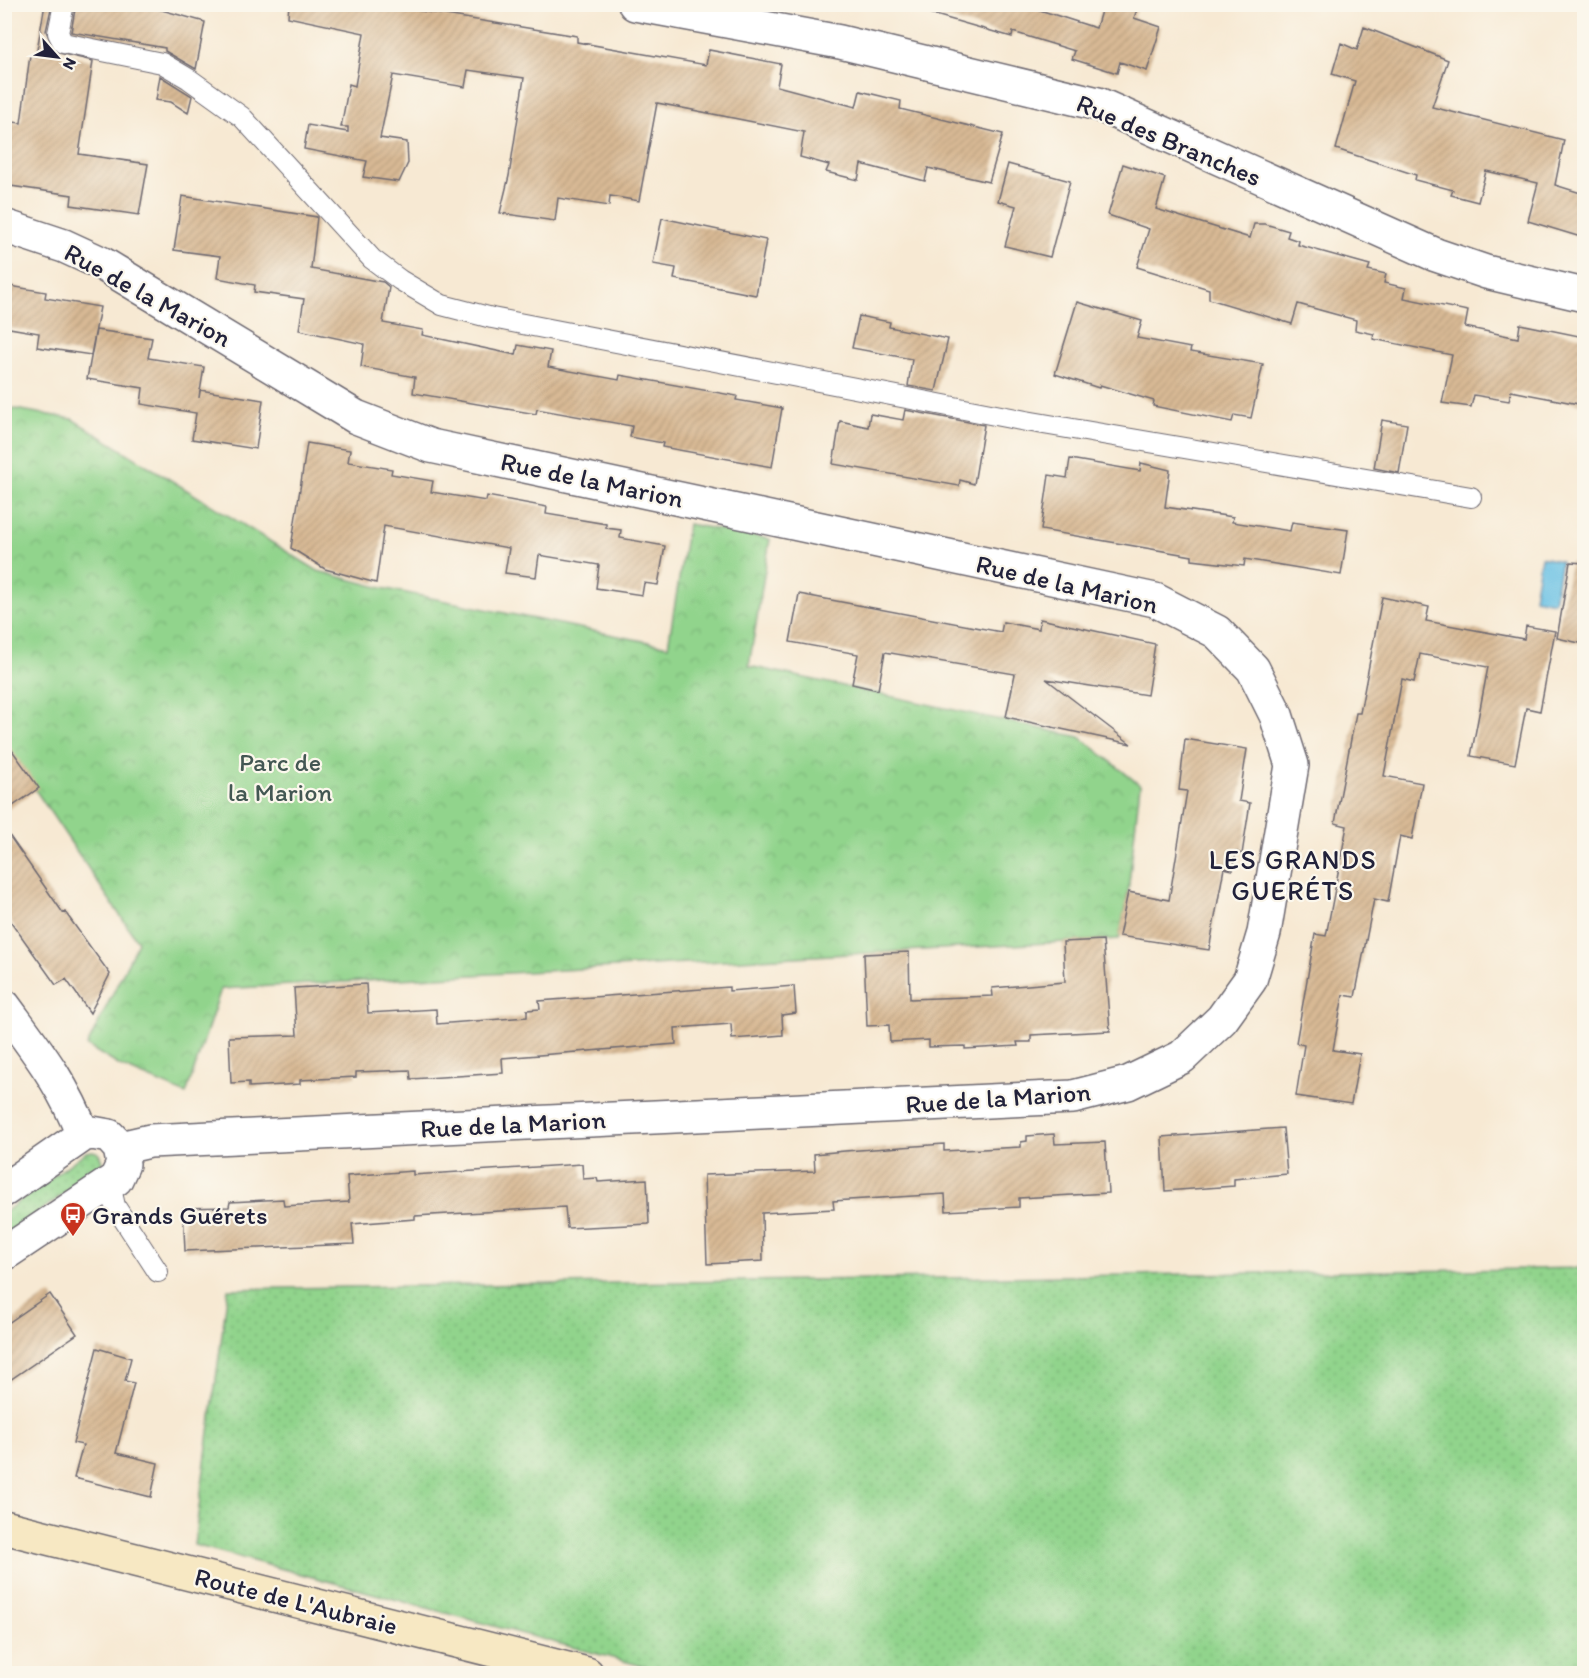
<svg xmlns="http://www.w3.org/2000/svg" width="1589" height="1678" font-family="Itim,sans-serif">
<style>
.grass{fill:url(#grass-dots);stroke:#5a7b64;stroke-width:1.5}
.park{fill:url(#park-crowns);stroke:#5a7b64;stroke-width:1.5}
.water{fill:#66c0e4;stroke:#447190;stroke-width:1.5}
.building{fill:url(#building-hatch)}
.lines{fill:none;stroke-linecap:round;stroke-linejoin:round}
.lane-casing{stroke:#6d6870;stroke-width:22}
.street-casing{stroke:#6d6870;stroke-width:36}
.secondary-casing{stroke:#6d6870;stroke-width:36}
.lane{stroke:#fff;stroke-width:20}
.street{stroke:#fff;stroke-width:33}
.secondary{stroke:#f7e8c3;stroke-width:33}
.labels{text-anchor:middle;stroke-width:4.5;stroke-linejoin:round;paint-order:stroke}
.street-label{font-size:26px;fill:#22223b;stroke:#fbf7ec}
.park-label{font-size:26px;fill:#435753;stroke:#fbf7ec}
.poi-label{font-size:26px;fill:#22223b;stroke:#fbf7ec;text-anchor:start}
.neighbourhood-label{font-size:27px;letter-spacing:1.5px;fill:#22223b;stroke:#fbf7ec}
</style>
<defs>
<pattern id="grass-dots" width="8" height="8" patternUnits="userSpaceOnUse" patternTransform="scale(1.5)"><rect width="8" height="8" fill="#91d48c"/><path d="M2 2h.1M6 6h.1" fill="none" stroke="#7db67a" stroke-width="1.8" stroke-linecap="round"/></pattern>
<pattern id="park-crowns" width="20" height="18" patternUnits="userSpaceOnUse" patternTransform="scale(1.5)"><rect width="20" height="18" fill="#91d48c"/><path d="M2 6a3 3 0 1 1 6 0M12 15a3 3 0 1 1 6 0" fill="none" stroke="#7db67a"/></pattern>
<pattern id="building-hatch" width="6" height="6" patternUnits="userSpaceOnUse" patternTransform="scale(1.5)"><rect width="6" height="6" fill="#d8b994"/><path d="M-1 1l2-2M0 6l6-6M5 7l2-2" fill="none" stroke="#b99f80"/></pattern>
</defs>
<rect width="100%" height="100%" fill="#fbf7ec"/>
<filter id="ink" filterUnits="userSpaceOnUse"><feTurbulence type="fractalNoise" baseFrequency=".0167" numOctaves="2"/><feDisplacementMap in="SourceGraphic" scale="12" xChannelSelector="R" yChannelSelector="G"/><feConvolveMatrix kernelMatrix="1 2 1 2 8 2 1 2 1" color-interpolation-filters="sRGB"/></filter>
<filter id="wash" filterUnits="userSpaceOnUse"><feTurbulence type="fractalNoise" baseFrequency=".008" numOctaves="4" result="noise"/><feDisplacementMap in="SourceGraphic" scale="24" xChannelSelector="R" yChannelSelector="G"/><feGaussianBlur stdDeviation="1.35" result="paint"/><feColorMatrix in="noise" values="0 0 0 0 0 0 0 0 0 0 0 0 0 0 0 0 0 1.4 0 .05"/><feComposite in="paint" operator="in"/></filter>
<g filter="url(#wash)">
<rect width="100%" height="100%" fill="#f7e9d3"/>
<path class="grass" d="M93 1151 99 1153 102 1162 99 1169 5 1236V1212L86 1152Z
M1584 1268V1673H668L194 1545 228 1289Z"/>
<path class="park" d="M4 407 72 419 318 571 382 588 668 646 688 524 770 539 749 666 1080 737 1140 785 1128 892 1119 939 221 989 186 1094 120 1066 87 1046 138 942 5 745Z"/>
<path class="water" d="M1541 557 1561 561 1554 602 1534 598Z"/>
<g id="blocks">
<path class="building" d="M45 4H52L46 31 55 52 93 61 79 154 148 164 139 215 71 205 72 195 4 185V121L21 123 30 55 36 56Z
M76 4H140L205 22 196 69 165 51V48L71 32Z
M289 4H403L402 8 577 36V42L706 65 709 50 781 64 777 86 856 107 860 91 901 101 900 109 1003 134 989 182 928 168 925 181 861 164 858 180 826 172 829 165 800 157 804 132 657 103 639 201 610 196 609 206 558 198 555 221 500 213 509 176 524 78 468 70 465 87 393 75 380 138 407 142 408 163 399 182 363 177 367 161 304 149 308 125 348 132V127H341L349 84 355 86 364 33 288 17Z
M926 4H1021L1096 28 1103 4H1139L1134 18 1161 27 1147 71 1120 62 1117 73 1072 59 1075 51 1013 32 1012 37 925 12Z
M1364 27 1448 60 1432 107 1564 140 1555 185 1584 194V238L1528 221 1538 183 1486 171 1478 202 1451 195 1453 190 1415 180 1416 175 1336 149 1355 81 1332 74 1341 43 1357 50Z
M160 76 192 96 188 113 171 102 156 100Z
M1008 164 1070 181 1050 257 1005 246 1016 206 998 201Z
M1123 164 1165 178 1156 209 1250 238 1254 224H1265L1289 231 1287 237 1299 241 1298 245 1370 265 1368 270 1386 274 1384 283 1406 288 1404 298 1468 311 1465 327 1518 338 1520 324 1584 337V405L1511 391 1509 401 1474 395 1471 407 1442 403 1452 355 1373 339 1374 334 1355 330 1356 320 1298 304 1292 324 1209 299V289L1137 267 1149 229 1108 215Z
M182 196 317 217 311 269 383 282 389 287 383 323 423 330 422 335 516 355 518 345 551 351 548 367 619 380 620 375 737 396 736 400 782 408 772 467 662 447 663 443 630 437 632 426 537 409 536 414 413 393 415 377 361 367 364 344 299 330 304 299 254 292 255 285 217 278 220 256 174 250Z
M662 218 766 240 756 295 674 279 676 268 653 264Z
M4 285 46 292 45 298 100 307 91 355 37 347 39 333 4 327Z
M1077 302 1142 321 1137 338 1191 348 1190 352 1263 364 1251 418 1234 415 1232 422 1153 406 1154 401 1100 385 1099 388 1055 374Z
M859 316 890 322 889 327 948 339 936 391 908 386 912 359 852 348Z
M96 330 152 338 148 358 204 367 199 398 200 390 263 400 256 449 192 439 196 413 141 404 143 388 87 379Z
M905 410 984 425 974 484 960 480 959 486 833 464 840 421 868 427 870 414 903 420Z
M1382 420 1407 424 1399 473 1374 468Z
M307 443 350 450 348 462 392 469 391 474 433 481 431 492 486 501 487 496 547 507 546 514 606 524V528L621 530 620 538 665 546 658 585 644 583 642 595 596 588 599 565 539 555 536 577 505 573 509 548 384 526 376 583 325 569 291 548Z
M1070 459 1140 471 1141 463 1170 470 1165 507 1233 517 1232 522 1290 531 1292 522 1348 530 1341 575 1245 559 1244 566 1192 560V556L1041 530 1049 475 1067 478Z
M1570 562 1584 563V644L1557 638Z
M799 594 1001 632 1003 622 1039 629 1040 619 1155 644 1147 695 1046 679 1131 744 1006 717 1015 674 885 652 878 690 852 684 858 654 790 642Z
M1382 597 1429 607 1426 621 1524 639 1526 626 1555 631 1540 711 1526 708 1515 764 1471 756 1488 667 1420 654 1414 682 1402 679 1384 776 1422 783 1412 839 1400 836 1388 902 1374 899 1355 997 1343 995 1333 1050 1360 1054 1351 1104 1296 1096 1304 1045 1296 1043 1315 934 1326 936 1347 826 1335 823 1356 713H1360Z
M4 739 39 788 4 812Z
M1185 739 1247 749 1239 801 1250 803 1242 854 1236 852 1233 870 1224 868 1209 950 1119 936 1128 892 1169 900 1187 791 1179 790Z
M4 828 63 913 65 912 110 974 90 1013 66 979 56 985 4 912Z
M1103 940 1110 1031 1031 1035V1042H1017L1018 1046 965 1049V1046L929 1047V1040L890 1042 889 1025 867 1026 864 954 909 952 910 999 993 996 992 988 1065 982 1063 942Z
M366 984 368 1013 436 1009 437 1024 527 1017V1010L540 1009 539 1001 729 987V991L794 986 796 1013 782 1015 783 1035 732 1039 731 1024 675 1028 676 1044 502 1058 503 1073 411 1079 410 1070 356 1072V1077L300 1080V1084L249 1087V1082L231 1083 229 1037 297 1035 294 988Z
M1283 1128 1287 1174 1234 1179V1186L1165 1191 1162 1137Z
M1054 1134 1055 1144 1105 1142 1108 1193 1019 1198V1207L946 1211 945 1194 833 1201 834 1209 762 1213 763 1261 707 1264 704 1175 815 1171 814 1154 845 1151 944 1144V1151L1021 1147V1142L1027 1141V1136Z
M582 1164 583 1179 597 1178 598 1182 647 1179 649 1224 567 1228 565 1207 415 1216V1219L352 1224 354 1244 185 1251 183 1208 229 1207 230 1202 283 1199 284 1206 349 1202 347 1176 413 1171V1175Z
M50 1294 77 1334 4 1384V1326Z
M97 1348 131 1358 125 1381 134 1383 116 1453 158 1463 151 1497 74 1478 83 1445 73 1443Z"/>
</g>
</g>
<g filter="url(#ink)">
<use href="#blocks" fill-opacity="0" stroke="#6d6870" stroke-width="1.5"/>
<g class="lines">
<defs>
<path id="lane" d="M64 4 58 33 63 43 162 63 189 79 242 117 372 259 400 280 442 305 492 318 1026 421 1471 497
M110 1184 115 1206 158 1272"/>
<path id="street" d="M635 4 840 42 1098 104 1436 255 1486 272 1584 295
M4 226 64 246 101 263 356 417 431 446 1155 600 1217 632 1253 669 1276 715 1292 765 1264 933 1250 980 1222 1019 1182 1057 1128 1083 1073 1097 150 1141 120 1148
M4 1006C37 1051 63 1083 83 1135
M4 1190 83 1135 92 1133 109 1136 120 1148 123 1164 116 1179 4 1254"/>
<path id="secondary" d="M4 1527 587 1674"/>
</defs>
<use href="#lane" class="lane-casing"/>
<use href="#street" class="street-casing"/>
<use href="#secondary" class="secondary-casing"/>
<use href="#lane" class="lane"/>
<use href="#street" class="street"/>
<use href="#secondary" class="secondary"/>
</g>
</g>
<defs>
<symbol id="bus-pin" viewBox="-11 -11 22 30"><path d="M0 17L-7.5 6A9.5 9.5 0 1 1 7.5 6Z" fill="#c8321e" stroke="#fbf7ec"/><path d="M-5-6H5V4H4V6H2V4H-2V6H-4V4H-5ZM-3.5-4V0h7V-4ZM-3.5 1.2v1.5H-2V1.2ZM2 1.2v1.5H3.5V1.2Z" fill="#fff"/></symbol>
</defs>
<g fill-rule="evenodd">
<use href="#bus-pin" x="58" y="1200" width="30" height="40"/>
</g>
<g class="labels">
<g class="street-label">
<text transform="translate(1169 140) rotate(23)" y="9">Rue des Branches</text>
<text transform="translate(148 295) rotate(29)" y="9">Rue de la Marion</text>
<text transform="translate(592 480) rotate(12)" y="9">Rue de la Marion</text>
<text transform="translate(1067 584) rotate(13)" y="9">Rue de la Marion</text>
<text transform="translate(998 1098) rotate(-4)" y="9">Rue de la Marion</text>
<text transform="translate(513 1124) rotate(-3)" y="9">Rue de la Marion</text>
<text transform="translate(296 1601) rotate(14)" y="9">Route de L'Aubraie</text>
</g>
<g class="park-label">
<text x="280" y="771">Parc de<tspan x="280" dy="30">la Marion</tspan></text>
</g>
<g class="poi-label">
<text x="92" y="1224">Grands Guérets</text>
</g>
<g class="neighbourhood-label">
<text x="1293" y="869">LES GRANDS<tspan x="1293" dy="31">GUERÉTS</tspan></text>
</g>
</g>
<rect width="1589" height="1678" fill="none" stroke="#fbf7ec" stroke-width="24"/>
<g transform="translate(57 57) rotate(118)" stroke="#fbf7ec" stroke-width="4.5" paint-order="stroke">
<path d="M0-4.5L10 22L0 15L-10 22Z" fill="#22223b"/>
<text y="-9" font-size="16" font-weight="bold" text-anchor="middle" fill="#22223b">N</text>
</g>
</svg>
